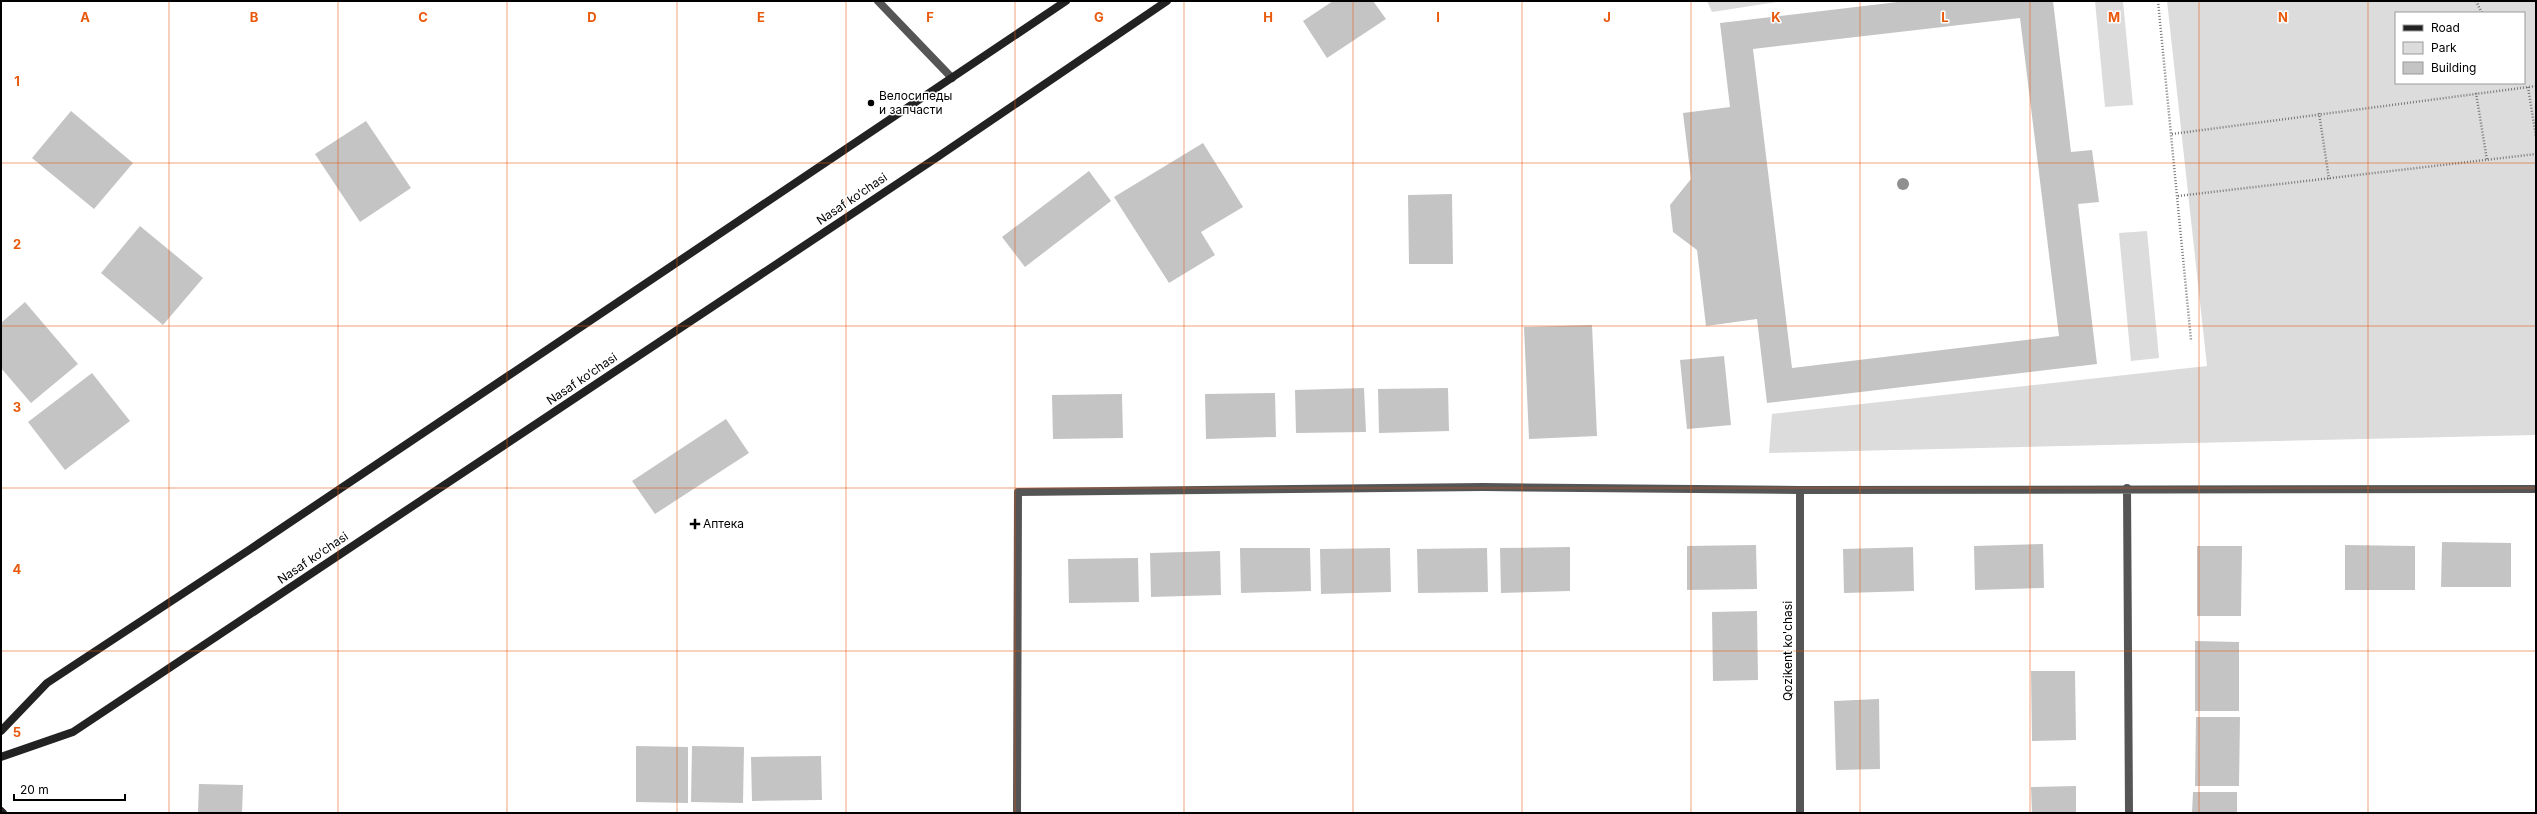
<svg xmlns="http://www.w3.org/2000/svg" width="2537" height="814" font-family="Inter,sans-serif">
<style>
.green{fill:#dcdcdc;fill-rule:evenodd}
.building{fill:#c4c4c4;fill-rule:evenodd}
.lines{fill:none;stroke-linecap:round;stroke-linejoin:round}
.path{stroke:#777;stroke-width:2.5;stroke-dasharray:1 2;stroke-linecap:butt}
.street{stroke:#555;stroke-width:8}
.secondary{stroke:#222;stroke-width:8}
.tree{fill:#8f8f8f}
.grid{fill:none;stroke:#e8590c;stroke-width:1;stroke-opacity:0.55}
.poi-dot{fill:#000;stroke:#fff;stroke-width:1.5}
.labels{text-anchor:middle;stroke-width:3;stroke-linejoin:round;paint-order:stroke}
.poi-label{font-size:12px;fill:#000;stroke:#fff;text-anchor:start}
.street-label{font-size:12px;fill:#000;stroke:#fff}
.grid-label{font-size:13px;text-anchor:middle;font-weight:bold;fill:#e8590c;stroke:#fff;stroke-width:3;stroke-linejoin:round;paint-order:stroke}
</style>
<rect width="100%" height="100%" fill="#fff"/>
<path class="green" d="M1707 1H1783L1712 12Z
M2095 1H2123L2133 105 2105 107Z
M2167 1H2536V435L1769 453 1772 414 2207 366ZM2396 13H2524V83H2396Z
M2147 231 2159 358 2131 361 2119 233Z"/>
<path class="building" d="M1333 1H1373L1386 19 1327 58 1303 21Z
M1906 1H2053L2071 152 2092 150 2099 202 2078 204 2097 364 1767 403 1757 319 1706 326 1697 250 1673 232 1670 205 1691 179 1683 113 1730 107 1720 23ZM2020 18 2059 336 1792 368 1753 49Z
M71 111 133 163 94 209 32 158Z
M366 121 411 188 360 222 315 154Z
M1203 143 1243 207 1201 232 1215 255 1169 283 1114 197Z
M1089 171 1111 201 1025 267 1002 237Z
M1452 194 1453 264H1409L1408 195Z
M140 226 203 278 163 325 101 273Z
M25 302 78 364 31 403 1 368V323Z
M1592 325 1597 436 1529 439 1524 327Z
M1724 356 1731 425 1687 429 1680 360Z
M92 373 130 421 65 470 28 422Z
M1364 388 1366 432 1296 433 1295 390Z
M1448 388 1449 431 1379 433 1378 389Z
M1275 393 1276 437 1206 439 1205 394Z
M1122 394 1123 438 1053 439 1052 395Z
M726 419 749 453 655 514 632 481Z
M2442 542 2511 543V587H2441Z
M2043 544 2044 588 1975 590 1974 546Z
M1756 545 1757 589 1687 590V546Z
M2345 545 2415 546V590H2345Z
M2197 546H2242L2241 616H2197Z
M1570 547V591L1501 593 1500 548Z
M1913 547 1914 591 1844 593 1843 549Z
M1240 548H1310L1311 591 1241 593Z
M1390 548 1391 592 1321 594 1320 549Z
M1487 548 1488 592 1418 593 1417 549Z
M1220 551 1221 595 1151 597 1150 553Z
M1138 558 1139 602 1069 603 1068 559Z
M1757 611 1758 680 1713 681 1712 612Z
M2195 641 2239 642V711H2195Z
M2031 671H2075L2076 740 2032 741Z
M1879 699 1880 769 1836 770 1834 701Z
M2196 717H2240L2239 786H2195Z
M636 746 688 747V803L636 802Z
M692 746 744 747 743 803 691 802Z
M821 756 822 800 752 801 751 757Z
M199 784 243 785 242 813H198Z
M2076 786V813H2032L2031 787Z
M2193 792H2237V813H2192Z"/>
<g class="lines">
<path class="path" d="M2158 1 2191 340
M2476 1 2482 13
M2528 87 2536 137
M2476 93 2487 160
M2319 113 2329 179
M2172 134 2536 86
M2178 196 2536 154"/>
<path class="street" d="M878 1 952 78
M2127 488 2129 813
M1800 490V813
M1017 813 1018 492 1483 487 1800 490 2536 489"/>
<path class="secondary" d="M1 731 47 683 249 550 1066 1
M1 757 73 732 936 158 1167 1
M1 811 3 813"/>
</g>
<circle class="tree" cx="1903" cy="184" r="6"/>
<path class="grid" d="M169 1V813M338 1V813M507 1V813M677 1V813M846 1V813M1015 1V813M1184 1V813M1353 1V813M1522 1V813M1691 1V813M1860 1V813M2030 1V813M2199 1V813M2368 1V813M1 163H2536M1 326H2536M1 488H2536M1 651H2536"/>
<g class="poi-dot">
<circle cx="871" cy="103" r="4"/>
<path d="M693 518h4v4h4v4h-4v4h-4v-4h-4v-4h4z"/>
</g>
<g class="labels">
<g class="poi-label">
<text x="879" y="100">Велосипеды<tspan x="879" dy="14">и запчасти</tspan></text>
<text x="703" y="528">Аптека</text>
</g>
<g class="street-label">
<text transform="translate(852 199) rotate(-34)" y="4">Nasaf ko‘chasi</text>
<text transform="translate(582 379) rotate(-34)" y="4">Nasaf ko‘chasi</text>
<text transform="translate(313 558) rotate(-34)" y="4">Nasaf ko‘chasi</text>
<text transform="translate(1788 651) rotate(-90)" y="4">Qozikent ko'chasi</text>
</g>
</g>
<g class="grid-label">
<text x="85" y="22">A</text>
<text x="254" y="22">B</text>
<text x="423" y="22">C</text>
<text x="592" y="22">D</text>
<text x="761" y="22">E</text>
<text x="930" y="22">F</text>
<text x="1099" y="22">G</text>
<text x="1268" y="22">H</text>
<text x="1438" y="22">I</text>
<text x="1607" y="22">J</text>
<text x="1776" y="22">K</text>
<text x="1945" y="22">L</text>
<text x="2114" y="22">M</text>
<text x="2283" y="22">N</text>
<text x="17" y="86">1</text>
<text x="17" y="249">2</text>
<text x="17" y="412">3</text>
<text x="17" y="574">4</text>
<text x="17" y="737">5</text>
</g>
<rect width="2537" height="814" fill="none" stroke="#000000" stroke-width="4"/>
<rect x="2395" y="12" width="130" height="72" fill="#ffffff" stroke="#999999"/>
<rect x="2403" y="25" width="20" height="6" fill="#222222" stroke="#999999"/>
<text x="2431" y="32" font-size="12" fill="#000000">Road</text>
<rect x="2403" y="42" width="20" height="12" fill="#dcdcdc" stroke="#999999"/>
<text x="2431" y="52" font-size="12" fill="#000000">Park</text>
<rect x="2403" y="62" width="20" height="12" fill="#c4c4c4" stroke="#999999"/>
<text x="2431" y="72" font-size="12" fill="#000000">Building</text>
<path d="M14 794v6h111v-6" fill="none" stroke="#000000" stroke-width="2"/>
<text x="20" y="794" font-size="12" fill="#000000" stroke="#ffffff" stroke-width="3" paint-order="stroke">20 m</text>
</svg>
